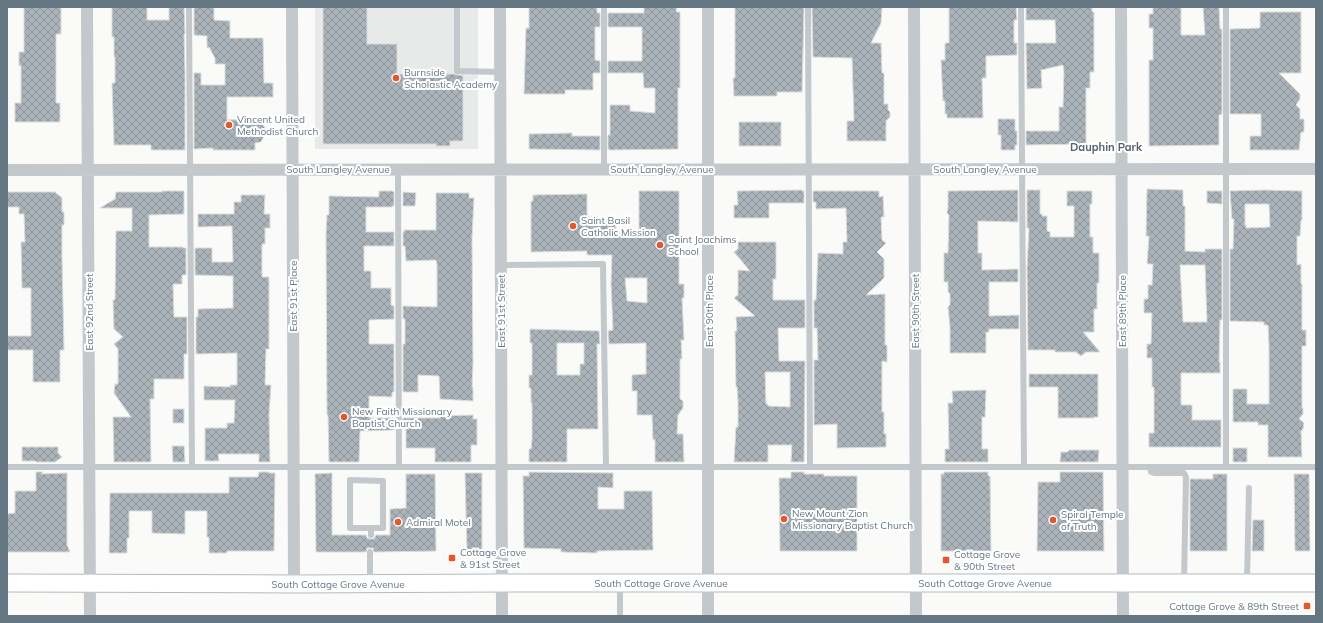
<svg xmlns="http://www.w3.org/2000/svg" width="1323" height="623" font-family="Mulish,sans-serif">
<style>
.built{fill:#e8e9e9}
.building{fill:url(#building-cross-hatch);stroke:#dcdcda;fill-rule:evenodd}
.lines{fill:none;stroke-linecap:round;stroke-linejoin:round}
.secondary-casing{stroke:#b3babf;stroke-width:19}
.service{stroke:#c3c8cc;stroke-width:6}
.minor{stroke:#c3c8cc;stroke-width:12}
.secondary{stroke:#fff;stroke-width:17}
.poi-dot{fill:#e4572e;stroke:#fff;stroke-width:1.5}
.labels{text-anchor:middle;stroke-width:4;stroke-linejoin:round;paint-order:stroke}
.poi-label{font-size:10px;fill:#657683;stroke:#fff;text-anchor:start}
.street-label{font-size:10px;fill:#657683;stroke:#fff}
.neighbourhood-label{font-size:11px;font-weight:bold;fill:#57646e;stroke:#fff}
</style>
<defs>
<pattern id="building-cross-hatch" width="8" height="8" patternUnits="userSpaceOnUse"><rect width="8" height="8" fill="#aab3b9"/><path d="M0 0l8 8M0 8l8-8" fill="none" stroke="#8e969c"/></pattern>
</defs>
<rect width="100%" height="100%" fill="#fafaf8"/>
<path class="built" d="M315 7H478V149H315Z"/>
<path class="building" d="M24 7H61V34H56V103H60V122H15V103H21V65L19 66V52H24Z
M112 7H147V20H169V7H184L185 34H184L185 73V150H151V145H114L112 83H115V57H114V37H112Z
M194 7H214V20L230 21V38H263L264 83H273V97H227V120L255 119 261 122 265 128V134L261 142 255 143V150H213V148L194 149V73H201V85H225V64H215V58L209 47 207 48V36L194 35Z
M323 7H367V44H397V74H454L463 76V141H450V146H436V144H323Z
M529 7H597V13H600V27H595V60L600 61V73H593V90H565V94H524L526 28H529Z
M644 7H677L676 12H680V88H678V149L610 150 608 149V135H610V105H630V111L655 113V88H644L643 73H608V61H642V27H608V13H644Z
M735 7H804L802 92H777V96H734L733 78H735Z
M812 7H882L881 23 871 43H881L882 73H884V104H888V110L890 112V117L886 121V141H847V121H854L852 58 813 57Z
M949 7H1016L1017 20H1014V43H1017V55L986 56V78H982L983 118H947V114H945V101H943L941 60H945V43H949Z
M1026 7H1092V12H1094V72H1090V88H1086V144L1026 145V131H1059V107H1063L1064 72 1063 65 1041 70 1042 88 1027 89 1026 43H1056L1055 20H1026Z
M1153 7H1181V35H1205L1203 7H1219L1220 29H1222V114L1219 115V145L1149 146V60H1153V28H1149V14H1153Z
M1260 12H1301V73H1279L1300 94V99L1296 105 1300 109V119H1304V132H1301L1299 150H1250V136H1261V114H1230V29L1260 28Z
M998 119H1015V131H1017V145H1015V150H1001V135H998Z
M739 122H781V146H739Z
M572 133V136H600V150L529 149V134Z
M1147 189 1183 190V206H1185V251L1205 252V249H1222V320H1220L1219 362H1220V373H1181V405H1192V420H1221V447H1149V433H1154V387H1152V358H1147V344H1151L1152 313H1144V299H1148V285H1152L1153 264H1147L1149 236H1146ZM1180 265H1205L1207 322H1183Z
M802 190V191H804V203H769V218H734V205H738L737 191Z
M1018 190V222L978 221V253H982V270L1018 269V282H989V316L1019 315V329H989V332H986V353H950V327L948 307 950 305V294L948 292V282H944V253H948L949 215 947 213 948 207V191Z
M1027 190H1040V214H1042V216H1047V231L1050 232V237H1074V206H1067V191H1092V204H1090V237H1093V253H1099V283H1097V309H1094V332H1083L1100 352H1086L1081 356 1076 352H1055V350H1028L1027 269 1029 228H1027Z
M1265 190 1302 191V220H1301L1300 236H1297V265L1301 264V284H1302V330H1306V346H1302V407L1303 409V414L1299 419 1304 423 1303 429 1301 431 1302 457H1268V425H1258V422H1233V389H1247V404H1269V347L1268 325H1264V322L1230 321V249H1233L1234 219H1232L1230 191ZM1245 204H1269L1270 227 1246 228V225H1245Z
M162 191H184V214L149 215V247H183V248H186V275H182V284H173L174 317H187V354H184V379H154V399H150L151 462H114L113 417H131L114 393 115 384H118V349L114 344 123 337 114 329 113 300H115L116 231H132V208H100L115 199 116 192H162Z
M379 191H392L394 192V206H392V207H366V232H394V246H364V271H371V288H391V305L394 306V319L369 320V344H394V392H392V397L369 396V418H394V430L360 431 359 462H329L328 415H327L326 234 327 215H329V196L379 197Z
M639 191H679V284H684V298H682L684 340H681L682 359H680V399L683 401V408L678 415 677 434H683L684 462H655V439L653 440 652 415H637V391H632V375L646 374V343L609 344 608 331 613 330 611 283 612 255H587V251L531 252V201H533V195L587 194V217H598L599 219H615L616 231H639ZM625 278H647V303L627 301Z
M813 191H879V197L883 196 884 217H881L882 240 886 243 877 252 884 259V278L866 295 885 294V345H887V362L882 361V412H884V434H886V447L837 448V424L814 425V360H818L817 328H814V300H816L818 253 843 254V242H847L846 208 816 209V202H813Z
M1207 191H1222V204L1207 203Z
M7 192H55L62 198V212H64V225H62V258L64 350H60V382H33V350H7V336H31V288H22L21 242H25L24 214H19V207H7Z
M403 192 416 193 415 206H403Z
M436 193H469V198H474L472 238 473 364 472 387H473V401L440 399 439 376 418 375V392H403V344H405V319H403V306L437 307V265L436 260 406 261 405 246H403V232H404V230H436Z
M241 195H265L264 214H270V228H265V244H262V277H269V349H266L265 385H271L269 414 270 462H259V454H218L219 461H205V428H227V423H234L235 400H204V386L230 387V385H237V353L196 354V317H198V309L233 308V276L195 275V248H212V262H233L232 226 198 227V214H234V202H241Z
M738 242H776V279H773V300H805V328H778L779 361H805L804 462H791L792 445H768V462H734L736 427H738V402L737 387H736L735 331H737L736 317 755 316 734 298 738 295V270L750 271 734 252 738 249ZM765 372H790V407L768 406V404H766Z
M530 329 599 331 600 344H597L598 429H567V462H529V449H531L532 439V403H531V388H529V375H532V343H530ZM557 343H584V364H580V375H557Z
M1029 374H1098V417H1094V418H1058V387H1029Z
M986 390 985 417H982V449H988V462H945V449H949L948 403H953L952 391Z
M173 409H184V423H173Z
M473 415V419H477V445H471V462H435V448H406V429H403V418H440V416Z
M172 446H184L185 462H173Z
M22 447H58V453L62 457 55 462H36V461H22Z
M1233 448H1247V462H1233Z
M1069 450H1099L1098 462H1060L1061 452H1068Z
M36 472H43L41 474 67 473V545L70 552H7V514L15 513V491H36Z
M259 472H269V473H275L274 551H227V553H209V537H207V511H185V534L152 533V511H129V538H127V553H109L110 493H229V477H258Z
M529 472 613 473V488L598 487V509H624V491H652L653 550 597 551V553L561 552V549L524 548 523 476H529Z
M791 472H804V474H824V476H857V551H780L779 478H791Z
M944 472H988V476H990L991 551H941V474H944Z
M1060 472H1103L1104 551H1037L1038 482H1060Z
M332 473V535H366L367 538 371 539H374L376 535H390V509L406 508V474H435L436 551 374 552 373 548H367L366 552H316L315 474Z
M465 473H482V551L467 552Z
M1213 474H1227V551H1190V479H1213Z
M1294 474H1309L1310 551H1295Z
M1253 520H1264V551H1252Z"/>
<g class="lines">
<defs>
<path id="secondary" d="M7 583 294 584 502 583H1316"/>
</defs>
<use href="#secondary" class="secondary-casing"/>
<path class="service" d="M189 7 192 467
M457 7V71L500 72
M604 7V169
M808 7 810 467
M1021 7 1024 467
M1226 7V467
M398 169 399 467
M501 265 603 264 606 467
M7 467H1316
M1150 467 1151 472 1154 473H1184L1186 477 1184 582
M371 528H350V480L383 481V528H371V535
M370 582V552
M1247 582 1249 488
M620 616V585"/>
<path class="minor" d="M87 7 90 616
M292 7 294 584
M500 7 502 616
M708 7V616
M914 7 916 616
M1121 7 1123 616
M7 170 1316 169"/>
<use href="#secondary" class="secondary"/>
</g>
<g class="poi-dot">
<circle cx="396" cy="78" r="4"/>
<circle cx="229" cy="125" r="4"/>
<circle cx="573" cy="226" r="4"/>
<circle cx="660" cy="245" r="4"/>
<circle cx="344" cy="417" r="4"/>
<circle cx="784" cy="519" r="4"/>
<circle cx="1053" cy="520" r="4"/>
<circle cx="398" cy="522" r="4"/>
<rect x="448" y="554" width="8" height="8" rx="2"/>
<rect x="942" y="556" width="8" height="8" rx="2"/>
<rect x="1303" y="602" width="8" height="8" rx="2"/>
</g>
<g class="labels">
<g class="poi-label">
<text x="404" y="76">Burnside<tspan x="404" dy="12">Scholastic Academy</tspan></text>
<text x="237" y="123">Vincent United<tspan x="237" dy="12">Methodist Church</tspan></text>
<text x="581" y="224">Saint Basil<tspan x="581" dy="12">Catholic Mission</tspan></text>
<text x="668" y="243">Saint Joachims<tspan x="668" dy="12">School</tspan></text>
<text x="352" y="415">New Faith Missionary<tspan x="352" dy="12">Baptist Church</tspan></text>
<text x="792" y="517">New Mount Zion<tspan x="792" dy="12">Missionary Baptist Church</tspan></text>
<text x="1061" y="518">Spiral Temple<tspan x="1061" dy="12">of Truth</tspan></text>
<text x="406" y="526">Admiral Motel</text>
<text x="460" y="556">Cottage Grove<tspan x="460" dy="12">&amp; 91st Street</tspan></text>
<text x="954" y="558">Cottage Grove<tspan x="954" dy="12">&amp; 90th Street</tspan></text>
<text x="1299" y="610" text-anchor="end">Cottage Grove &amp; 89th Street</text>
</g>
<g class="street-label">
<text x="338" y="173">South Langley Avenue</text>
<text x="662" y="173">South Langley Avenue</text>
<text x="985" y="173">South Langley Avenue</text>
<text transform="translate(293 296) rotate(-90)" y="4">East 91st Place</text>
<text transform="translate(501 311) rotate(-90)" y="4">East 91st Street</text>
<text transform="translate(709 311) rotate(-90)" y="4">East 90th Place</text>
<text transform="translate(915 311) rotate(-90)" y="4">East 90th Street</text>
<text transform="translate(1122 311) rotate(-90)" y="4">East 89th Place</text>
<text transform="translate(89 312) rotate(-90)" y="4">East 92nd Street</text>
<text x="661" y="587">South Cottage Grove Avenue</text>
<text x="985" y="587">South Cottage Grove Avenue</text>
<text x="338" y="588">South Cottage Grove Avenue</text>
</g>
<g class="neighbourhood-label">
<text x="1106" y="151">Dauphin Park</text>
</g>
</g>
<rect width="1323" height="623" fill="none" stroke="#657683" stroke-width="16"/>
</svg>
